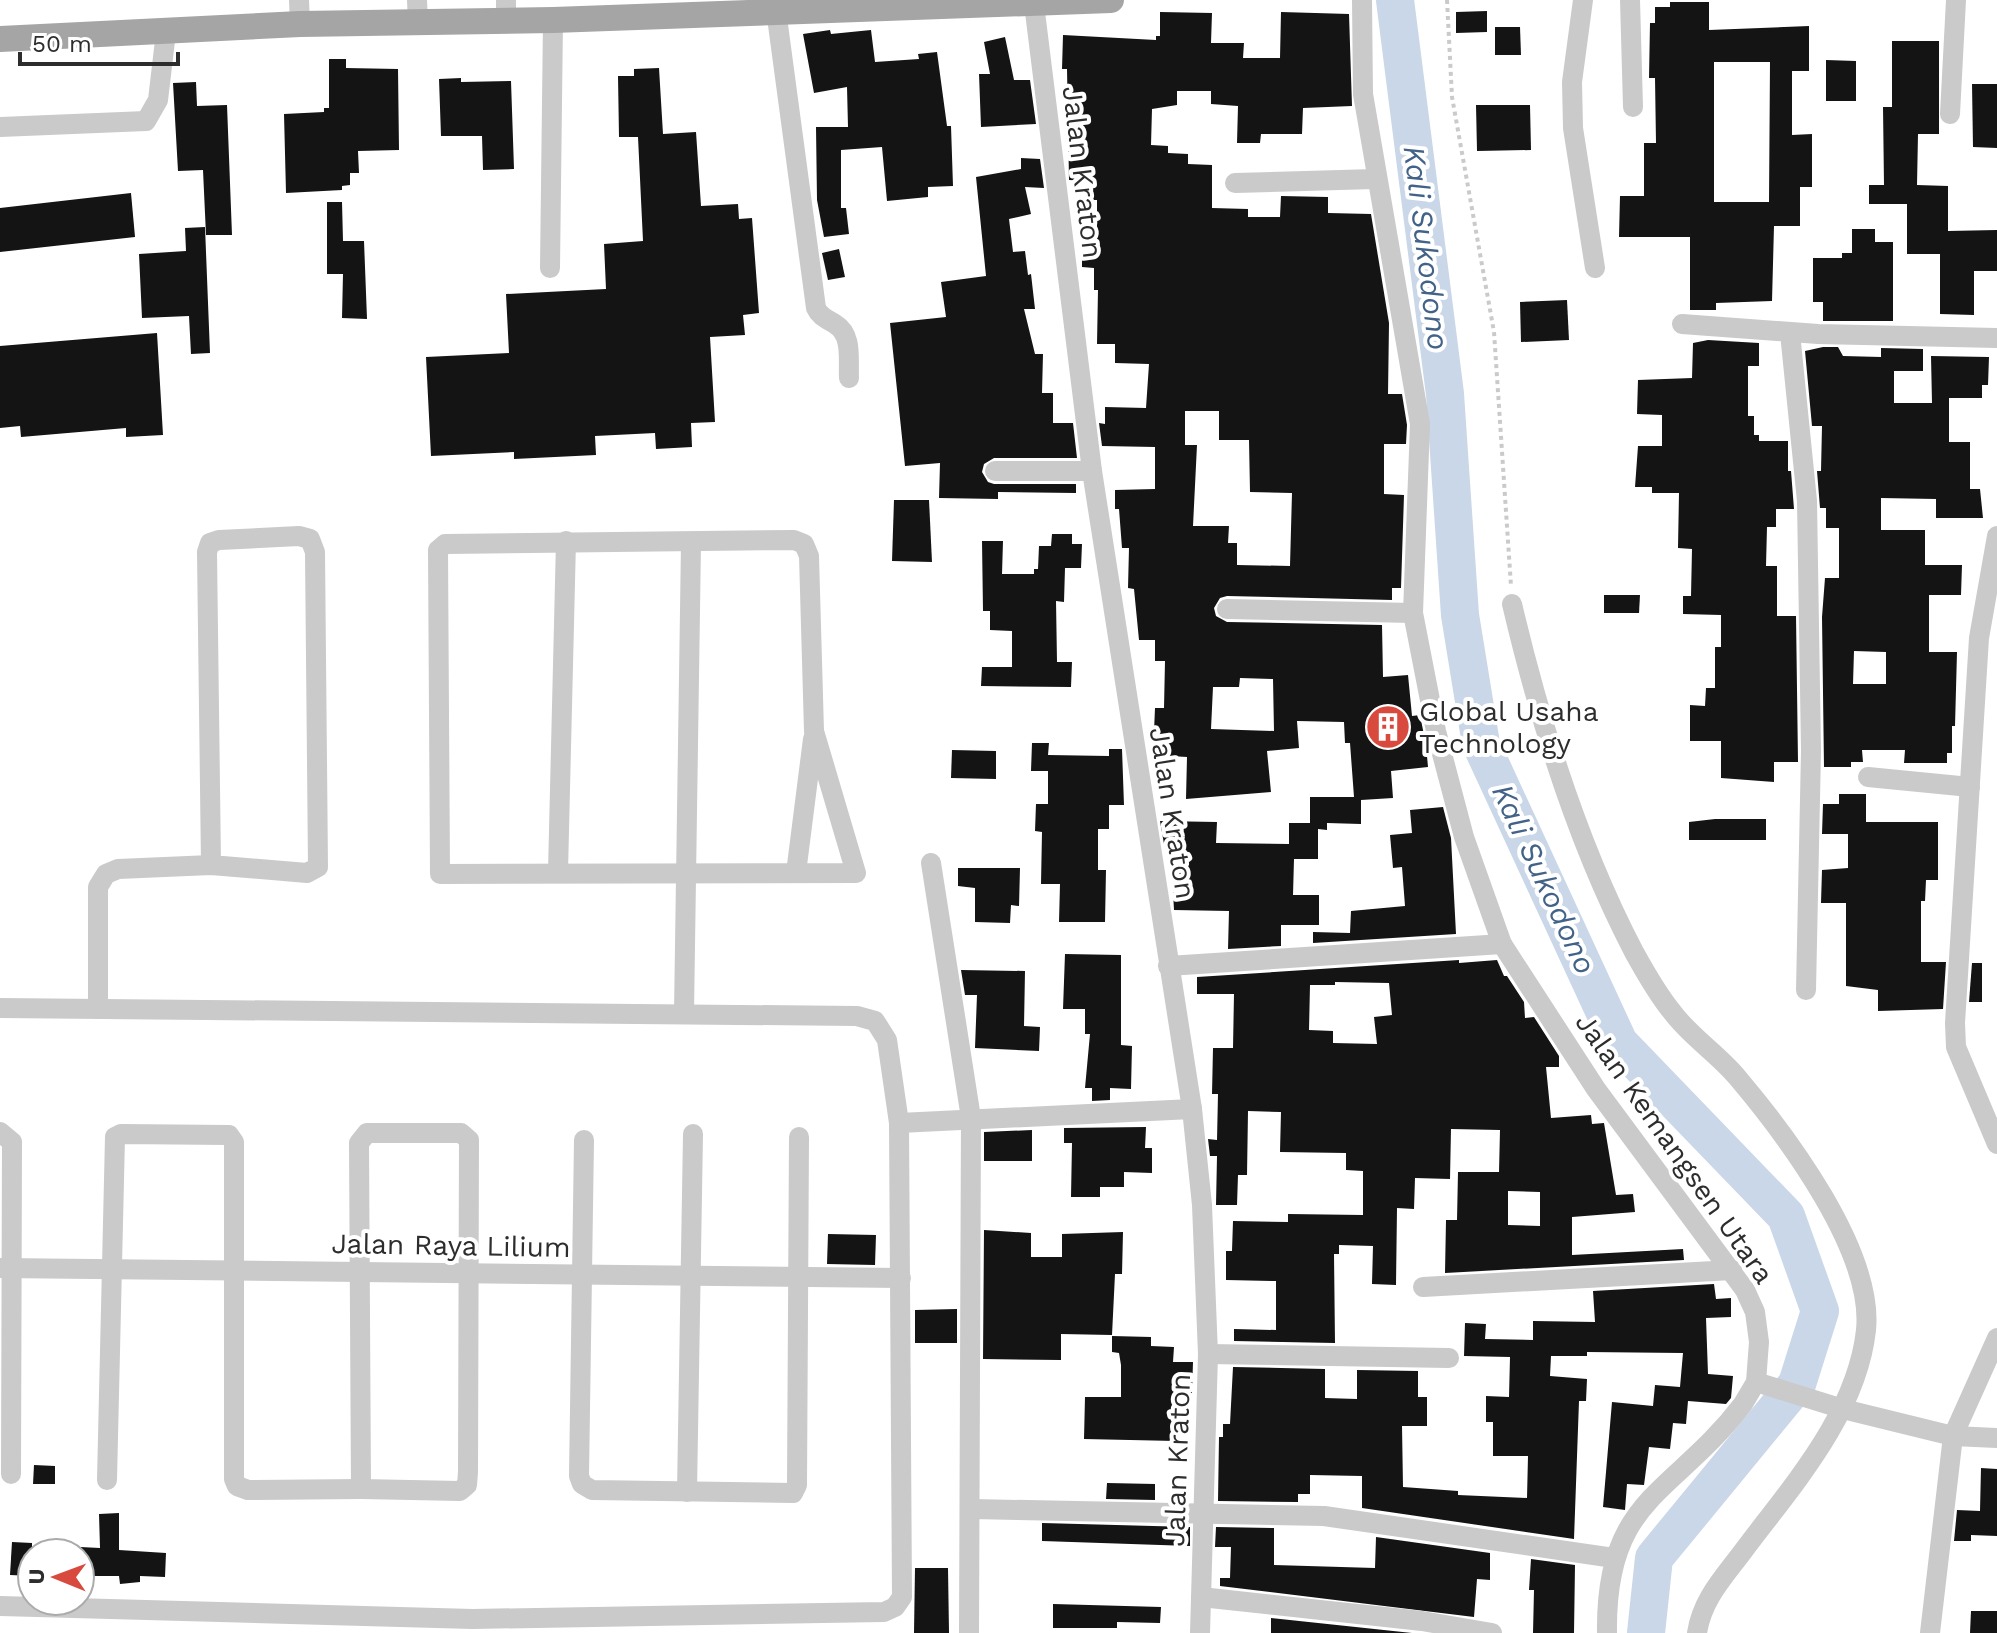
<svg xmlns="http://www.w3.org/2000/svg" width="1997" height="1633" viewBox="0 0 1997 1633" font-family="'Work Sans',sans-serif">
	<rect width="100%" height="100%" fill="#fff"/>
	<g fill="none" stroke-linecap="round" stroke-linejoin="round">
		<path stroke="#c9d7e8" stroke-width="38" d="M1395,0L1445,394L1460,615L1481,744L1619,1043L1786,1216L1820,1311L1797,1384L1654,1558L1646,1633"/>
	</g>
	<g fill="#141414" fill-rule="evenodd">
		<path d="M1670,2H1709V30L1809,26V71H1792V135L1812,134V187H1800V226H1774L1772,301L1716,303V310H1690V237H1619L1620,196H1644V143H1656L1655,78H1649L1650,23H1655V7H1670ZM1714,62H1770L1769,202H1714Z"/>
		<path d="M1487,11V32L1456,33V12Z"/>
		<path d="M1160,12L1212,13L1211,43H1244L1243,58H1280L1281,12L1349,14L1352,106L1303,108L1302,134H1261L1260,143H1237L1238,106L1211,104V91H1177V105L1152,109L1151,145L1168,146V153L1188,154V164L1212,165V208L1248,209V217H1280L1281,196L1328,197V213L1371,214L1389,323L1388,394H1402L1407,425L1406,444H1384V494L1404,495L1401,588H1392V600L1227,596L1220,598L1214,608L1216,616L1227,622L1382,625L1383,677L1408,675L1412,716L1420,715L1426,745L1428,767L1391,771L1393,798L1361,800V824L1327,823V830L1318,829V859H1294L1293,895H1319V925H1281V946L1228,949L1229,911L1174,910L1173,892H1179L1180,854H1172V844H1164L1160,821L1217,822L1216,843L1289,844V823H1310V797H1354L1350,743H1345L1344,722L1297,721L1299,748L1267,751L1271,792L1186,799L1187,757L1153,755L1155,708H1164L1165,661H1155V640H1139L1134,589L1128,588L1129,548H1122L1119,509H1115V490L1155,489V447L1102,446L1099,423L1105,424V407L1146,408L1149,364L1115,363V344H1097L1098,290H1094V268L1082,267V250H1097V200H1087V181L1069,180L1067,69H1062L1063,35L1156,40V36H1160ZM1185,411H1219V440H1249L1250,492L1292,493L1290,566L1237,565V543H1228L1229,526H1193L1197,445H1185ZM1240,678L1273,679L1274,731L1211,729L1213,687H1239Z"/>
		<path d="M1495,27H1520L1521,55H1495Z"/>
		<path d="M830,30L831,34L871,30L875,62L919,59L918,54L937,52L947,126H951L953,186L928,187V197L887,201L882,147L841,150V208H846L849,234L824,237L817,200L816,127H848L847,87L814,93L803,34Z"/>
		<path d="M1005,37L1014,80H1030L1036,124L981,127L979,74H990L984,42Z"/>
		<path d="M1892,41H1939V134H1918L1917,185L1948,186V231L1997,230V271H1974V315L1940,314V254H1907V204H1869V185H1884L1883,107H1892Z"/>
		<path d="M329,59H346V68L398,69L399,150L358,151L359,173H350V185L342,186V190L286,193L284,114L324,112V108H329Z"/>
		<path d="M1826,60L1856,61V101H1826Z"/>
		<path d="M659,68L663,134L696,132L701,206L738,204L739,219L752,218L759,313L743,315L745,335L710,337L715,422L691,423L692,447L656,449L655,433L595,436L596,455L514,459V452L431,456L426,357L509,353L506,294L606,289L604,244L643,241L638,137H619L618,76H634V69Z"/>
		<path d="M461,78V82L511,81L514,169L483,170L482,136H441L439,79Z"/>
		<path d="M196,82L197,106L227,105L232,235H206L203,170L178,171L173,83Z"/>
		<path d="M1972,84H1997V148L1973,147Z"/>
		<path d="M1476,105H1530L1531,150L1477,151Z"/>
		<path d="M1021,158L1040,159L1044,188L1025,187L1031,214L1009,219L1013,252L1025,251L1028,275L1031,274L1035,309H1024L1035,354H1043L1042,393H1053V423H1073L1077,458H994L984,464L982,472L988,482L994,484H1076V493L998,492V499L939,498L940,463L905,466L890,323L946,317L941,282L986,276L976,177L1021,169Z"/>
		<path d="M131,193L135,237L0,252V208Z"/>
		<path d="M327,202H342L343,241H364L367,319L342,318L343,274H327Z"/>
		<path d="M205,227L210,353L191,354L189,316L142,318L139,254L186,251L185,228Z"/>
		<path d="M1852,229H1875V242H1893V321H1823V302H1813V258H1842V253H1852Z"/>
		<path d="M839,249L845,277L828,280L822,253Z"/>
		<path d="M1567,300L1569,340L1521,342L1520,302Z"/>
		<path d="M157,333L163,435L126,437V428L21,437L20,426L0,428V346Z"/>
		<path d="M1708,340L1759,343V366H1748V416H1754V435H1759V441H1788V471H1791L1794,509H1776V527H1767L1766,566H1777V616H1796L1798,762H1774V782L1721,778V741H1690V705L1705,706L1706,688H1715V647H1721V615L1683,614V596H1691L1692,549L1678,548L1679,493H1652V487H1635L1638,446H1662V415L1637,414L1638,380L1692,378L1693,343Z"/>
		<path d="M1823,347H1838L1843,356L1881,357V348L1923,349V371H1894V403H1932L1931,356L1989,357L1988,385H1982V398H1949V442H1970V489H1980L1983,518H1936V499L1881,498V530H1925V565H1962L1961,595H1929V652H1957L1955,726H1952V753H1947V763H1904L1905,750H1862L1863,762H1851V767H1824L1822,617L1825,578H1839V528H1826V508H1820L1817,471H1821L1822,426H1812L1805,351ZM1854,651L1886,652V684H1853Z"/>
		<path d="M894,500H929L932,562L892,561Z"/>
		<path d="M1052,534H1072V544H1082L1081,568H1065L1064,602L1056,601L1057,662H1072L1071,687L981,686L982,667H1012V631L990,630V611H983L982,541H1003L1002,574H1034V569H1038L1039,546H1051Z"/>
		<path d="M1604,595H1640L1639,613H1604Z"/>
		<path d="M1032,743H1049L1048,755L1109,756V749H1122L1124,805H1109V829H1098V870H1106L1105,922H1059L1060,884H1041L1042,832L1035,831L1036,804H1048V771H1031Z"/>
		<path d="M952,750L996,751V779L951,778Z"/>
		<path d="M1839,794H1866V822H1938V880H1926L1925,901H1921V962H1946L1943,1009L1878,1011V990L1846,986V903H1821L1822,870L1848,868V834H1822L1823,804H1839Z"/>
		<path d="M1443,807L1451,838L1456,934L1313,943V932L1350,933L1351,911L1405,906L1402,867L1393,868L1390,835L1412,833L1410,810Z"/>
		<path d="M1715,819H1766V840H1689V822Z"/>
		<path d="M958,868H1020L1019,906L1011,905L1010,923L975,922V888L958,886Z"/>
		<path d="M1065,954L1121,955V1045L1132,1046L1131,1089L1110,1088V1100L1092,1101V1088H1085L1090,1034H1085V1009H1063Z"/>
		<path d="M1459,960V963L1497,960L1504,976H1507L1524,1002L1525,1018L1534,1017L1559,1056V1067H1546L1551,1118L1591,1115L1592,1124L1604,1123L1616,1195L1633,1194L1635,1212L1572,1217V1255L1683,1249L1684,1260L1445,1273L1446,1220H1457L1458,1172H1499L1500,1130L1451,1129L1450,1179L1415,1178L1414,1209L1397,1208L1396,1285L1372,1284L1373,1246L1339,1245V1254H1334L1335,1343L1234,1341V1329L1276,1330V1281L1226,1280V1251H1232L1233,1221L1288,1222V1214L1363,1215V1171L1346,1170V1153L1280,1152L1281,1112L1248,1111L1247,1175H1238L1237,1205H1216L1217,1156H1210L1208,1139L1217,1140L1218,1094H1212L1213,1048H1233L1234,994H1197V977ZM1335,982L1389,983L1392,1015L1374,1017L1377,1044L1333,1043V1031L1309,1030L1310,985H1335ZM1508,1191L1540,1192V1226L1508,1225Z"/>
		<path d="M1972,963H1982V1002H1969Z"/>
		<path d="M961,970L1025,971L1024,1026L1040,1027L1039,1051L975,1048L977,995H965Z"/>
		<path d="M1146,1127L1145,1148H1152V1173L1124,1172V1187H1100V1197H1071L1072,1143H1064V1128Z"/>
		<path d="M1032,1130V1161H984V1132Z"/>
		<path d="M984,1230L1031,1233V1257H1062V1234L1123,1232L1122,1274H1115L1112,1335L1061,1334V1360L983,1359Z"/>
		<path d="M828,1234L876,1235L875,1265L827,1264Z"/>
		<path d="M1714,1284L1716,1299L1731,1298V1317L1706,1318L1708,1374L1733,1376L1731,1398L1726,1404L1688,1401L1686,1424L1673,1423L1670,1449L1649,1447L1644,1485L1627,1484L1625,1510L1603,1507L1612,1402L1653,1406L1655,1385L1680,1387L1683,1353L1587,1352V1356H1551L1550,1376L1587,1379L1586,1401H1579L1574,1539L1362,1508V1476L1310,1475V1494H1298V1502L1218,1501L1219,1437H1223V1424H1230L1233,1367L1325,1369V1398L1357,1399V1370L1418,1371V1397H1427V1426H1402L1403,1487L1458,1491V1495L1527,1498L1528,1456H1493V1422H1486V1396L1509,1397L1510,1357L1464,1356L1465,1323L1486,1324L1485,1339L1533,1340V1321L1595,1322L1593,1291Z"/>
		<path d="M957,1309V1343H915V1310Z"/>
		<path d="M1112,1336L1151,1337V1346L1174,1347L1173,1362H1193L1192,1393L1177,1395L1176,1441L1084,1439L1085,1397H1121V1365L1119,1353L1112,1352Z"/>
		<path d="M34,1465L55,1466V1484H33Z"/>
		<path d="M1981,1468L1997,1469V1536L1971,1535V1541H1954L1957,1510L1980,1511Z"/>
		<path d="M1107,1483L1155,1484V1500L1106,1499Z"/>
		<path d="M119,1513V1550L166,1553L165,1577L140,1576V1582L120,1584L119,1576H80V1547L100,1548L99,1514Z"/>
		<path d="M1042,1523L1190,1527V1546L1042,1541Z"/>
		<path d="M1216,1527L1274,1528V1565L1375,1568L1376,1537L1490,1553V1580L1477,1579L1474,1617L1220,1586V1578H1230L1231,1547H1215Z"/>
		<path d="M12,1542L32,1543V1576L10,1575Z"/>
		<path d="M1531,1559L1575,1565L1574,1633H1533L1534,1590H1529Z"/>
		<path d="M915,1568H948L949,1633H914Z"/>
		<path d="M1053,1604L1161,1607L1160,1623L1117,1622V1628H1053Z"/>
		<path d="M1971,1611H1997V1633H1970Z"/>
		<path d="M1271,1618L1412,1633H1271Z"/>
	</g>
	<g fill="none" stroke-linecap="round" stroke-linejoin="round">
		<path stroke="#cacaca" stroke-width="4" stroke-dasharray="4 4" stroke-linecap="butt" d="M1447,0L1452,97L1494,332L1511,586"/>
		<g stroke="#cacaca" stroke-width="20">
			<path d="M299,0L300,24"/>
			<path d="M417,0L418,23"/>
			<path d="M506,0V21"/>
			<path d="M1362,0L1363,94L1420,424L1413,613L1436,731L1464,837L1502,944L1596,1089L1745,1290L1755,1312L1759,1342L1756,1382L1743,1404C1674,1495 1605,1496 1607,1633"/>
			<path d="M1583,0L1572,82L1573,128L1595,268"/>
			<path d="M1630,0L1633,107"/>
			<path d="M1034,4L1092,471L1192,1109L1202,1205L1208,1354L1200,1633"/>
			<path d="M776,10L816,308C820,317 827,319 835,324C853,335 848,359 849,378"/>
			<path d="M1950,114L1956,0"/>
			<path d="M0,127L146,121L158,100L166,32"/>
			<path d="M1235,183L1375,179"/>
			<path d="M550,268L553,20"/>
			<path d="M1682,324L1818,334L1997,338"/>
			<path d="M1790,333L1807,501L1811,751L1806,990"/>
			<path d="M995,471H1092"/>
			<path d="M1997,536L1979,638L1955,1023L1956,1047L1997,1144"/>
			<path d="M794,540L804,544L809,556L814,731L856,873L440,874L438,550L445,544Z"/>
			<path d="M1512,604C1540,723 1577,843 1634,952C1645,972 1658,995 1673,1013C1691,1037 1718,1054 1737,1077C1787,1136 1874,1252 1866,1330C1857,1414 1792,1486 1744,1550C1724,1577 1702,1599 1697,1633"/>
			<path d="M1227,609L1413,613"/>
			<path d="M1868,777L1970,787"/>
			<path d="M931,863L971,1118L969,1633"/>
			<path d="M558,872L566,541"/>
			<path d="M796,873L813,739"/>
			<path d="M1168,966L1502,944"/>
			<path d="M0,1008L857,1016L875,1021L887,1040L899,1123L902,1597L895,1607L884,1612L473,1619L0,1606"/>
			<path d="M98,1008V887L106,874L118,869L211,865L307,873L318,867L315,552L310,539L299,536L219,540L210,543L207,552L211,865"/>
			<path d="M684,1013L691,543"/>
			<path d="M899,1123L1192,1109"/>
			<path d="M0,1132L12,1142L11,1474"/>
			<path d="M367,1133H461L469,1140L468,1472L467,1485L460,1491L361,1489L359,1143Z"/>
			<path d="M584,1140L579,1476L582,1484L592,1490L793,1493L797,1485L799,1137"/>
			<path d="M0,1268L901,1278"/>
			<path d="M1423,1287L1732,1270"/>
			<path d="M1208,1354L1449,1358"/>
			<path d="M1756,1382L1843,1409L1953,1436L1997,1438"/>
			<path d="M107,1480L115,1137L121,1134L229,1135L234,1142V1479L237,1486L248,1490L361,1489"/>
			<path d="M687,1492L693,1134"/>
			<path d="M972,1509L1324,1516L1614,1558"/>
			<path d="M1201,1597L1422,1621L1492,1633"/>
			<path d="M1930,1633L1953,1436L1997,1338"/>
		</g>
		<path stroke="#a5a5a5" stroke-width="26" d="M0,39L300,24L553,20L1111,0"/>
	</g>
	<defs>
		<g id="building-disc" transform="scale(2.3)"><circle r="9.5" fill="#d74a3d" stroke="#fff"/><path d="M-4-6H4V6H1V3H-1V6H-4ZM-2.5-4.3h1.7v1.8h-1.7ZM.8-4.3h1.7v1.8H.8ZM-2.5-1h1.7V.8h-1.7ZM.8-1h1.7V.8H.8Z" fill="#fff"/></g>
	</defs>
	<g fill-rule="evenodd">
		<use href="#building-disc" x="1388" y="727"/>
	</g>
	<g text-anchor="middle" stroke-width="8" stroke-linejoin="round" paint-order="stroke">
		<g font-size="28" fill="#2d2d2d" stroke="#fff">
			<text transform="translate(1083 172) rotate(83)" y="10">Jalan Kraton</text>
			<text transform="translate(1173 813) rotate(81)" y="10">Jalan Kraton</text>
			<text transform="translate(1675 1148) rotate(55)" y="10">Jalan Kemangsen Utara</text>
			<text transform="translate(451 1245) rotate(1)" y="10">Jalan Raya Lilium</text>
			<text transform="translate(1177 1460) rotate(-88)" y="10">Jalan Kraton</text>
		</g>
		<g font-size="28" fill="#2d2d2d" stroke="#fff" text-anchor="start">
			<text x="1419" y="721">Global Usaha<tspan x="1419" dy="32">Technology</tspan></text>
		</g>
		<g font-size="30" font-style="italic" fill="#426288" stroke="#fff">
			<text transform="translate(1426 248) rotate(83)" y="10">Kali Sukodono</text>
			<text transform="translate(1544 879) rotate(65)" y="10">Kali Sukodono</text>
		</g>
	</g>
	<g transform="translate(56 1577) rotate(271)"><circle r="38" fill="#ffffff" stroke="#ababab" stroke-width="2"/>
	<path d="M0-6L14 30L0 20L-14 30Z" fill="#d74a3d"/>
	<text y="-12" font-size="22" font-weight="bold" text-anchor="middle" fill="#2d2d2d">U</text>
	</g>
	<path d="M20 52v12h158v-12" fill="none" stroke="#2d2d2d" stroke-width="4"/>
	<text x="32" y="52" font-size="24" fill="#2d2d2d" stroke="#ffffff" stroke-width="6" paint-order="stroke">50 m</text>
</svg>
